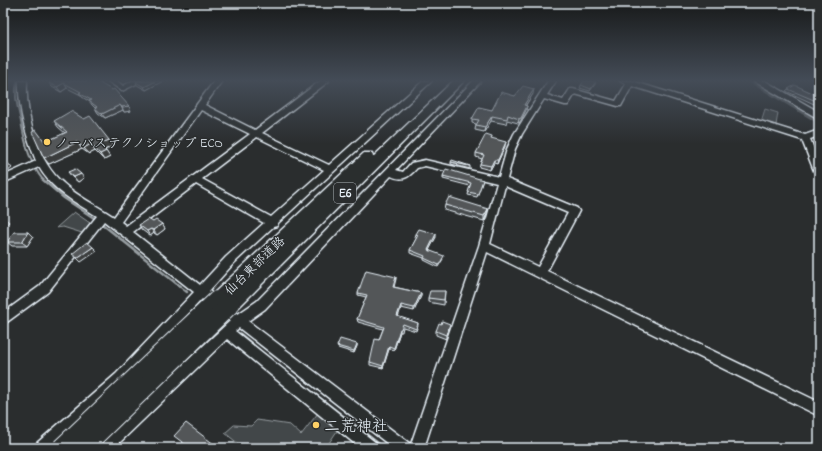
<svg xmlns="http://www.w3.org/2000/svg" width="822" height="451" viewBox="0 0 822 451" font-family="'Indie Flower','Klee One',sans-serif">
	<rect width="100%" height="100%" fill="#2a2d2e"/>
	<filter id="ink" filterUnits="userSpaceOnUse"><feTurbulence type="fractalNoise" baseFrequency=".025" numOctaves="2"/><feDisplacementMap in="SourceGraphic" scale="8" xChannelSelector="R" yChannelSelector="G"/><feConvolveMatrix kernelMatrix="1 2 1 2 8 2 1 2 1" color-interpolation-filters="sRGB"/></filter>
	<g filter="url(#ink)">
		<g fill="#424648" stroke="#959ca0">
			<path d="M765,109L778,113L776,125L761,122Z"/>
			<path d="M74,212L90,223L82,233L63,227L56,228Z"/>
			<path d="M318,413L339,428L329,443L334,448H241L240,445L225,433L234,425L251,426L257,420L290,425L301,435Z"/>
		</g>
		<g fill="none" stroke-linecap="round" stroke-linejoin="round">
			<path stroke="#989fa3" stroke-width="2" d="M17,81C14,95 17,104 20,117C25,141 28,161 43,180"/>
			<g stroke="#989fa3" stroke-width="2.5">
				<path d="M42,179L64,198L94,218"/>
				<path d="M102,224L187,292"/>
			</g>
			<g stroke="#989fa3" stroke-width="3">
				<path d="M240,334L270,359"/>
				<path d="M290,375L384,448"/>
			</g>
			<path fill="#63686b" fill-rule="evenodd" d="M747,81H760L819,115V124Z"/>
			<g stroke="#e8f1f8" stroke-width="3">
				<g id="minor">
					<path d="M19,81H27C25,113 37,162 63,183C78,197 98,206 114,217L214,81H222L205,105L255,130L320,81H329L262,133L329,165L423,81H432L278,223L277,226L273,227L234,263L209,291L238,314L257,301L473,81H481L396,170L403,172L411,163L425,160L499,177L507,149L514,134L548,81H556L547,95L563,100L570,89H573L616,101L626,84L620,81H632L805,135L819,130V136L810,139L819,161V174L814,171L802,140L632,86L621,106H618L575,94L568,105H565L544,99L522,134L515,149L507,179L577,208L579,211L547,271L819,402V416L487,252L424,448H393L239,328L235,331L376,443L378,448H360L227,339L114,448H97L99,443L230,321L202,299L124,382L52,448H35L37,443L116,374L194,292L104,221L48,292L3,325V313L40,286L97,216C75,202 52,190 39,167L3,183V176L36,161C26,135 18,109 19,81ZM201,110L250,134L126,226L121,222ZM257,137L324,170L271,217L202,179ZM425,166L497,183L479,246L410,447L409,443L248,321L265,309L391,176C403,182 409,177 417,168ZM196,184L264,223L226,257L200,285L133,232ZM505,186L568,213L538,267L490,244Z"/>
					<path d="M108,81H117L123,86L132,81H142L122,91Z"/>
				</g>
			</g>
			<g stroke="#e8f1f8" stroke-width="3">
				<path id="major" d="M754,81H765L819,112V119Z"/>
			</g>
			<g stroke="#e8f1f8" stroke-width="3">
				<path id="highway" d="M453,81H464L237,309L231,311L225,309L223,303L215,302L213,297L215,292L364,153H372L373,157Z"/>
			</g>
			<use href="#minor" fill="#2a2d2e" fill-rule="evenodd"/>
			<use href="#major" fill="#2a2d2e" fill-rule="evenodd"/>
			<use href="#highway" fill="#2a2d2e" fill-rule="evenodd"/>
			<g stroke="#e8f1f8" stroke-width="18" stroke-linecap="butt">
				<path id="highway-bridge-far1" d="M216,301L221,297"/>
			</g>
			<g stroke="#e8f1f8" stroke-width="20" stroke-linecap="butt">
				<g id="highway-bridge">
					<path d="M61,448L217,300"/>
					<path d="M83,448L231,304"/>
				</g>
			</g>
			<use href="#highway-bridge-far1" stroke="#2a2d2e" stroke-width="14"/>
			<use href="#highway-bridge" stroke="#2a2d2e" stroke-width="18"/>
		</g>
		<g fill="#474b4d" stroke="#e8f1f8">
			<path d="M163,81L146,90L137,85L136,82Z"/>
			<path d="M103,82L101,84L131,111L124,112L123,110L105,118L98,113L95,108L92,105L90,102L82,97L81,95L67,88L61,92L52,87L49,83Z"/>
			<path d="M596,83L590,91L580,88L581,85Z"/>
			<path d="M788,89L819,96V100L814,104L786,91Z"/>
			<path d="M533,94L526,105L527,106L526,110L520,122L518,123L507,120L506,124L491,121L484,132L475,130L476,124L472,123V119L492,110L515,96Z"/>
			<path d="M54,121L109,140L113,146L105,150L110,157L104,160L95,151L89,154L82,149L49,164L45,142L65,133L58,127Z"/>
			<path d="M492,136L491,139L505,146L497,164L494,163L490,170L479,167L480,164L482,159L476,157V153Z"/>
			<path d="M451,162L470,166V169L451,164Z"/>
			<path d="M68,172L84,178L78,182L72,177Z"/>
			<path d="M443,176L483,180L477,197L468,195L470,186L443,179Z"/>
			<path d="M445,205L487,213L484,221L444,210Z"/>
			<path d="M153,222L162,224L165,229L157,235L154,233L150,236L142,230L139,225Z"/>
			<path d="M28,232L33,237L27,246H12L7,242Z"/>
			<path d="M416,234L436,237L429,250L443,259L438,267L424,260V258L410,253V250L417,237H415Z"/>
			<path d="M396,277V279L394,287L421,293V296L414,311L401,308L398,317L418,323V325L416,331L403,327L402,332H400L394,350L389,349L383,368L370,365V362L383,329L358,322L357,319L366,297L358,295V293Z"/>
			<path d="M445,291L444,305L428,302V298Z"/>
			<path d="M441,324L449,328L446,339L436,335V331Z"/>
			<path d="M357,344V346L354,353L338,348L337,346Z"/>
		</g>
		<g fill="#3a3d3e" stroke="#e8f1f8">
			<path d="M95,81H103V82L97,85Z"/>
			<path d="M156,81H163L146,90L144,87Z"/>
			<path d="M64,83L67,88L61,92L57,87Z"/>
			<path d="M534,89L533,94L523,109L524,105Z"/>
			<path d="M120,105L123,110L105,118L102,114Z"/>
			<path d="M129,106L131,111L124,112L122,107Z"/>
			<path d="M527,106L526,110L520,122L518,123L519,119Z"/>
			<path d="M492,116L491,121L484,132L485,127Z"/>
			<path d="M109,140L113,146L104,150L100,144Z"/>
			<path d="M77,142L82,149L49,164L44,158Z"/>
			<path d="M506,142L505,146L497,164L498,160Z"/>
			<path d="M91,144L95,151L89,154L84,148Z"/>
			<path d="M106,151L110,157L104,160L100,154Z"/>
			<path d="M494,160V163L490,170L491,166Z"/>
			<path d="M6,161L12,168L3,175V163Z"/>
			<path d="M81,174L84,178L78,182L74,177Z"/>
			<path d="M488,209L487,213L484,221V216Z"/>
			<path d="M4,218L9,222L3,227V219Z"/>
			<path d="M162,224L165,229L157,235L153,230Z"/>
			<path d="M151,229L154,233L150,236L147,231Z"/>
			<path d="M28,232L33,237L27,246L22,242Z"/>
			<path d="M436,234V237L428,252V250Z"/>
			<path d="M93,247L97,251L81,262L77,258Z"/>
			<path d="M421,293V296L414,311V308Z"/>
			<path d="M401,305V308L397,319V316Z"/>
			<path d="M450,324L449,328L446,339V335Z"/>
			<path d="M400,329V332L394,350V348Z"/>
			<path d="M357,344V346L354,353V351Z"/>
			<path d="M389,346V349L383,368V366Z"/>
		</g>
		<g fill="#535759" stroke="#e8f1f8">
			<path d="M51,81H96L112,90L114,89L129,106L122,107L120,105L102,114L95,108L97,107L89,101L91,100L79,93L81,92L64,83L57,87L49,83Z"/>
			<path d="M137,81H156L144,87L136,82Z"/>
			<path d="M584,81H596L591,89L581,85Z"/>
			<path d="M795,85L819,96V99L816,101L788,89Z"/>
			<path d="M523,86L534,89L524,105L527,106L521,118L519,119L508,115L507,119L492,116L485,127L476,125L479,120L472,119L479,107L492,110L501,92L515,96Z"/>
			<path d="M71,111L84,119L90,116L109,140L100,144L106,151L100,154L91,144L84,148L77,142L44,158L32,132L36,130L45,142L67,132L54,121Z"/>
			<path d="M486,134L492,136L491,138L506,142L498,160H494L491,166L480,164L484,155L476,153Z"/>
			<path d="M452,160L470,166L451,162Z"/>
			<path d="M75,169L81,174L74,177L68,172Z"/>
			<path d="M446,169L483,180L478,194L468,192L471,183L443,176Z"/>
			<path d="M449,197L488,209L484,216L445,205Z"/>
			<path d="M148,219L153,222L156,220L162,224L153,230L151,229L147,231L139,225Z"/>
			<path d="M419,229L436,234L428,250L444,256L439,265L424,258L425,256L410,250L418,235L416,234Z"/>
			<path d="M14,232H28L22,242H7Z"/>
			<path d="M87,242L93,247L77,258L72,254Z"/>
			<path d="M366,270L396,277L393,287L421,293L414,308L401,305L397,316L418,323L416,329L403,324L401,329H400L394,348L389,346L383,366L370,362L375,339L379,340L384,327L357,319L367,295L358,293Z"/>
			<path d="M430,291H445L444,300L428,298Z"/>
			<path d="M442,321L450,324L446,335L436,331L439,323L441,324Z"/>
			<path d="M340,339L357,344L354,351L337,346Z"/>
			<path d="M186,423L219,448H209L206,446L205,448H186L184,447L186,445L174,436Z"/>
		</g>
	</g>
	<linearGradient id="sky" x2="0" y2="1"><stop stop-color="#171919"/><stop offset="0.56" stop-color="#444c57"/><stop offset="1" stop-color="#444c57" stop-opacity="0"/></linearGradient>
	<rect width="822" height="144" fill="url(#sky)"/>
	<g fill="#ffd166" stroke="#2a2d2e" stroke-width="1.5">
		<circle cx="47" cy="142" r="4"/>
		<circle cx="316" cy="425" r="4"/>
	</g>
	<g text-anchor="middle" stroke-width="3" stroke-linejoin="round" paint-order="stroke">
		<rect fill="#2a2d2e" stroke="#afb6bb" stroke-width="1" x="334" y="183" width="22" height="20" rx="3"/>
		<g font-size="12" font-weight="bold" fill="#e8f1f8">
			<text x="345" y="197">E6</text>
		</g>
		<g font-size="13" fill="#e8f1f8" stroke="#2a2d2e" text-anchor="start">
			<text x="55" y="147">ノーバステクノショップ ECO</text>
		</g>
		<g font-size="13" fill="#e8f1f8" stroke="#2a2d2e">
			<text transform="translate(254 265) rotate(-44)" y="5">仙台東部道路</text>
		</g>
		<g font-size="16" fill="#e8f1f8" stroke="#2a2d2e" text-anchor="start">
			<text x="324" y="431">二荒神社</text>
		</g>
	</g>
	<rect width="822" height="451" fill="none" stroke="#2a2d2e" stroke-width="16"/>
	<rect x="8" y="8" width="806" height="435" fill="none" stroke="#e8f1f8" stroke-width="1.5" filter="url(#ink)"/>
</svg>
